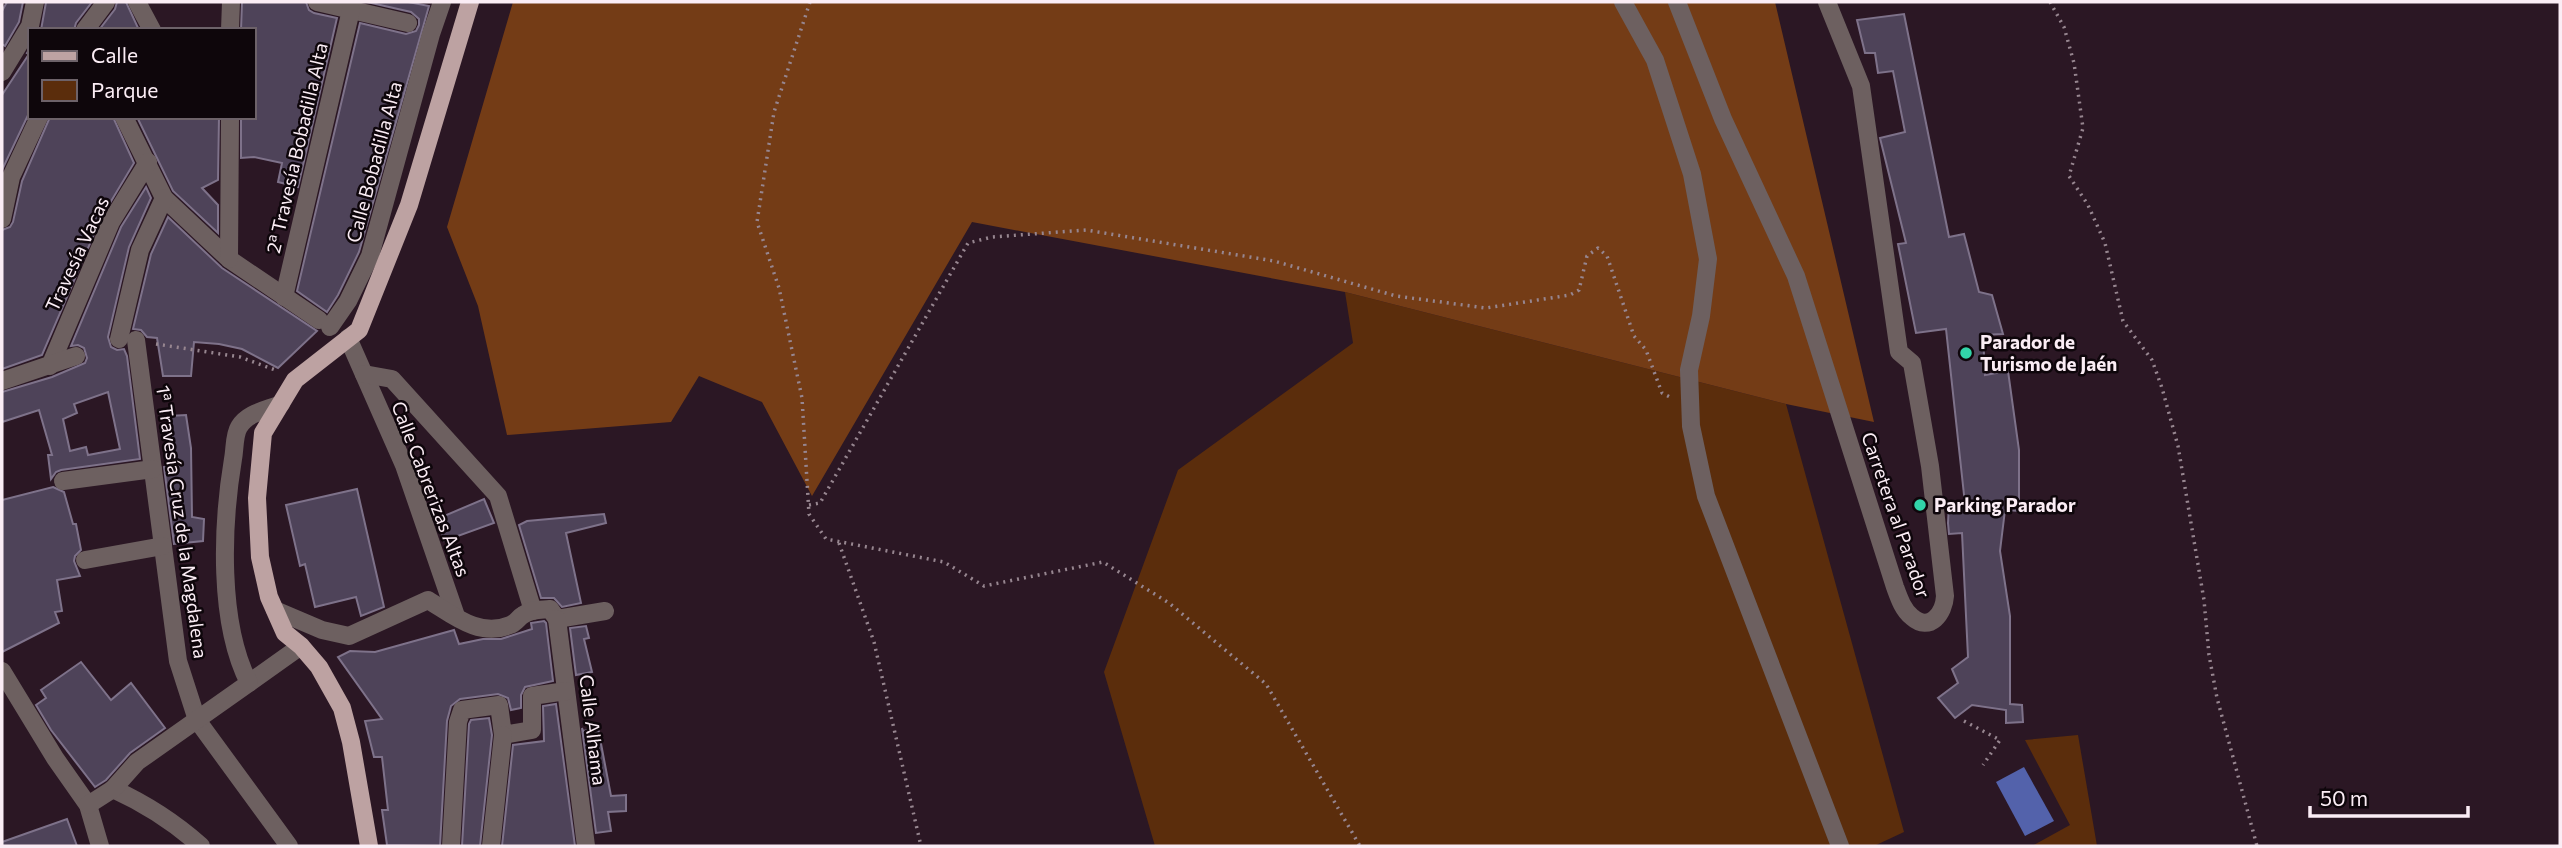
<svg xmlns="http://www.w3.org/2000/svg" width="2562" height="848" viewBox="0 0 2562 848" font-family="Commissioner,sans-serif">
	<rect width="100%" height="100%" fill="#2b1724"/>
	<g fill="#5b2d0c">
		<path d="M1345,292L1786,404L1904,832L1874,846H1155L1104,672L1178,470L1353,343Z"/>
		<path d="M2078,735L2097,846H2032L2070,825L2025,740Z"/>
	</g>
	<path fill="#743c16" d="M513,2H1775L1874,422L1786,404L1345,292L972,222L812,496L762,402L699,376L671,422L507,435L478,306L447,227Z"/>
	<path fill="#5362ab" d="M2024,767L2054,821L2025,836L1996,782Z"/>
	<g fill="#4e4359" stroke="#7e728a" stroke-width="2" fill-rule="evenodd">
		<path d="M7,2H23L19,22L5,46L2,44V11Z"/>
		<path d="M46,2H92L76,23L74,30H41Z"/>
		<path d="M117,2H126L139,30H99L115,9Z"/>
		<path d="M242,2H306L309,10L314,13L337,18L298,187L278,182L282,163L254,157L241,158V117H254V30H241Z"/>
		<path d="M367,2H408L429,6L359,252L338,295L327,312L297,291L360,23L406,34L416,31L419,25V19L411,12Z"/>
		<path d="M1904,14L1949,237L1964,234L1979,292L1992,295L2003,334L1983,335L1985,375L2008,371L2019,450V511L2005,510L2000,551L2010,616V704L2022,705L2023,722L2006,723V710L1972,705L1955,718L1938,698L1958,683L1952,669L1968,657L1962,533L1949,534L1948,523L1949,504H1965L1946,329L1916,333L1898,244L1906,243L1880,138L1905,132L1893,71L1878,73L1875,53H1865L1857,20Z"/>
		<path d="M30,48V111L2,170V95L29,54L27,53Z"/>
		<path d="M50,117H113L134,163L101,218L42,355L2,369V230L10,227L13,222L22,181Z"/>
		<path d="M137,117H219L218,180L202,188L218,205V233L173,191Z"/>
		<path d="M146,187L151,198L129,247L108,337L111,347L117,350L124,349L127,356L140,459L61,470L56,472L51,479L48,455H52L39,410L2,422V392L52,377L85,363L87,358L84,348L78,345L71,346L121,227ZM108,392L120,449L88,455L86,447L70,451L63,419L77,413L74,404Z"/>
		<path d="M168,217L222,268L317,331L278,368L242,349L219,344L194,342L191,376H163L157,338L147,337L141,330L133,329L151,254Z"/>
		<path d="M186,415L191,448L192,517L204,519L203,541L174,544L164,467L176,464L169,416Z"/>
		<path d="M53,487L64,492L73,524H76L81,550L75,556L74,561L80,576L57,580L62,611L55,612L59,623L2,652V500Z"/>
		<path d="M357,489L384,607L361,616L356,597L315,607L305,564L300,566L286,505Z"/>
		<path d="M484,499L494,523L444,541L437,519Z"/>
		<path d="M604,514L606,523L566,533L581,603L562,607L554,598H541L519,525L527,521Z"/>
		<path d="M544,621L546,623L553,681L525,687L521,695V708L511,710L508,698L498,694L460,699L451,706L447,721L440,846L387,845L382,810H388L382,757H374L365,721L382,719L338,657L350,651L375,652L454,630L459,644L483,639H501L532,629L531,623Z"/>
		<path d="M586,626L589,638L584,639L592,672L576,675L570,628Z"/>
		<path d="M81,662L111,700L131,683L165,728L130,753L106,780L95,787L51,730L36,705L46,698L41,690Z"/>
		<path d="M556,704L575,846H502L513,745L544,741L543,706Z"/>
		<path d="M489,718L492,735L480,846H462L469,724L471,720Z"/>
		<path d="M582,728L583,731L598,728L611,796L626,795V811L608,812L611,831L596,833Z"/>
		<path d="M67,819L77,846H2V842Z"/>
	</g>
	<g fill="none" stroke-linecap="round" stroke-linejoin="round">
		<g stroke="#978690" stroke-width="3.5" stroke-dasharray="2 5" stroke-linecap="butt">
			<path d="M810,2L774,112L757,222L779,288L802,398L809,514L826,539L944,562L984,586L1103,562L1169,603L1266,684L1360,846"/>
			<path d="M2050,2L2064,27L2074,63L2083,128L2069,176L2088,205L2105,243L2123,321L2152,360L2162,388L2178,446L2204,600L2209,655L2217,698L2257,846"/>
			<path d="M156,344L240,357L278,371"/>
			<path d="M809,505L820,503L968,243L992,237L1086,230L1274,261L1396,296L1486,308L1570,295L1579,290L1587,256L1598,248L1607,256L1634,336L1646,350L1662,393L1672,398"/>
			<path d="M839,543L874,642L921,846"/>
			<path d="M1964,721L2000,740L1983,765"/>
		</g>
		<g stroke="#6d6060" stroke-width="18">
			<path d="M137,2L152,30"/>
			<path d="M317,2L408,23"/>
			<path d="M1623,2L1655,60L1692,174L1708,259L1701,316L1689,370L1691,426L1706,496L1840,846"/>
			<path d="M1677,2L1723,119L1796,276L1895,587C1899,598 1903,610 1912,617C1930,633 1944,613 1945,596L1930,466L1912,363L1899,352L1861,86L1827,2"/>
			<path d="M85,30L106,2"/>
			<path d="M230,30L231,2"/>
			<path d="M2,72L30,26L35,2"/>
			<path d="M124,117L164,198L229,259L319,320"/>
			<path d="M2,219L11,177L39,117"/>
			<path d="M229,259L230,117"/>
			<path d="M284,297L351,10"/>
			<path d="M330,327L348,301L370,256L431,34L442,2"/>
			<path d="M348,338L404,465L456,616"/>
			<path d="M119,339L140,250L164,198"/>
			<path d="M136,340L178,661L197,720L289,846"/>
			<path d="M50,366L111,222L148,162"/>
			<path d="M364,374L392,379L498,496L533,611"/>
			<path d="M2,381L76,356"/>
			<path d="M63,481L153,469"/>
			<path d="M85,560L163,546"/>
			<path d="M275,610L322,630L349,636L428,600C453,615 479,638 510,625C516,623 518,618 523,615C531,609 541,610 550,609L557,619L605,611"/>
			<path d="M557,619L586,846"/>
			<path d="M2,671L55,758L88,805L100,846"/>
			<path d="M249,683L301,646"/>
			<path d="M113,789C146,804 174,822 201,846"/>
			<path d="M88,805L113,789L137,762L249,683C218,623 222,525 233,459C235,449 234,435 239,427C247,413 266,410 281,404"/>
			<path d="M451,846L458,722L462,710L499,705L503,735L532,730V696L566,691"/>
			<path d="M491,846L503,735"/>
		</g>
		<path stroke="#bda2a2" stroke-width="18" d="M369,846L351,742L342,708L319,667L301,646L285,633L269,597L260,557L257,498L263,433L295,380L359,330L409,205L470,2"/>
	</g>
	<g fill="#32d4a9" stroke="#0e060b" stroke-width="2.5">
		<circle cx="1966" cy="353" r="7"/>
		<circle cx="1920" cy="505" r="7"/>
	</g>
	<g text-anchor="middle" stroke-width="5" stroke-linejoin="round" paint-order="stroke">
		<g font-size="19" fill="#fbedf5" stroke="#0e060b">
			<text transform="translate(297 148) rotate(-77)" y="7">2ª Travesía Bobadilla Alta</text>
			<text transform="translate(374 162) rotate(-75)" y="7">Calle Bobadilla Alta</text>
			<text transform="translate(77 254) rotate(-65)" y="7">Travesía Vacas</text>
			<text transform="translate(431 489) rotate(69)" y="7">Calle Cabrerizas Altas</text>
			<text transform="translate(1896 515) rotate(71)" y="7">Carretera al Parador</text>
			<text transform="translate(182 522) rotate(82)" y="7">1ª Travesía Cruz de la Magdalena</text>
			<text transform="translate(593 730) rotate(83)" y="7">Calle Alhama</text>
		</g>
		<g font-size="19" font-weight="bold" fill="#fbedf5" stroke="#0e060b" text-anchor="start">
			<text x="1980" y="349">Parador de<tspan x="1980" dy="22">Turismo de Jaén</tspan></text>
			<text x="1934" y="512">Parking Parador</text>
		</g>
	</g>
	<rect width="2562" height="848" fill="none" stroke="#fbedf5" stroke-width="7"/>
	<rect x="28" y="28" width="228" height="91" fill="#0e060b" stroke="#6d6269" stroke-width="2"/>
	<rect x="42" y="51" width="35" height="10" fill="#bda2a2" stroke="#6d6269" stroke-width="2"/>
	<text x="91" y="63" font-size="21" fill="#fbedf5">Calle</text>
	<rect x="42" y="80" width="35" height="21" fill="#5b2d0c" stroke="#6d6269" stroke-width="2"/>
	<text x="91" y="98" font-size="21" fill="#fbedf5">Parque</text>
	<path d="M2310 806v10h158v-10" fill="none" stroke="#fbedf5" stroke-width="3.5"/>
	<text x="2320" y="806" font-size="21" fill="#fbedf5" stroke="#0e060b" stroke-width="5" paint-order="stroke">50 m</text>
</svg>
